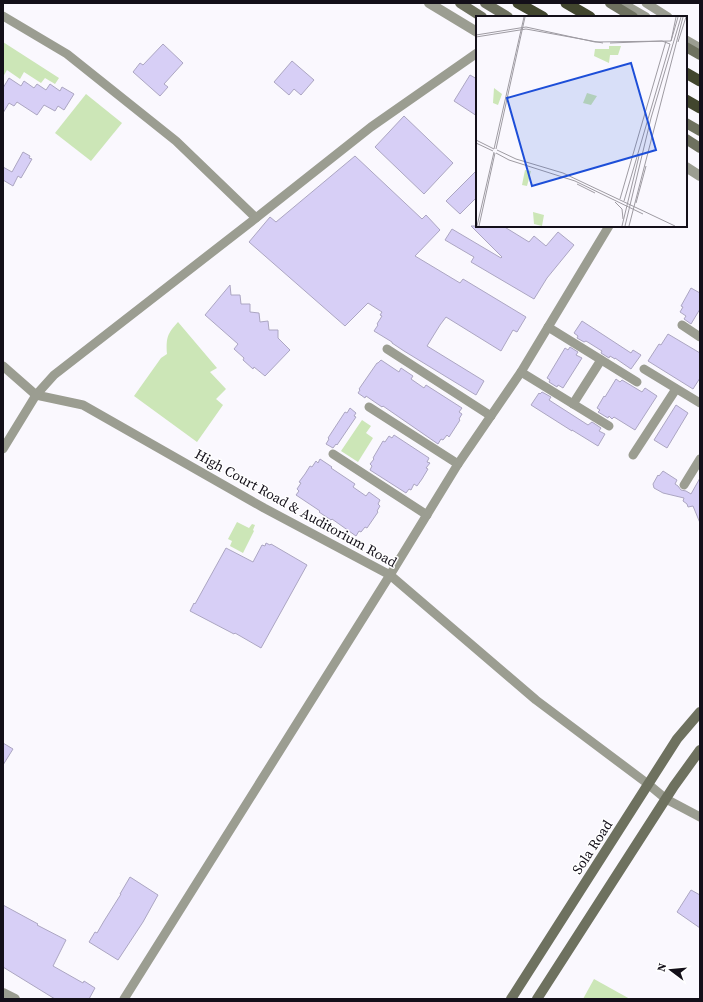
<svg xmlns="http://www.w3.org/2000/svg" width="703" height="1002" viewBox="0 0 703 1002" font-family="'Source Serif 4',serif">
	<rect width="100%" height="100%" fill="#faf8fe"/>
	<g fill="#cce6b7">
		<path d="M3,42L59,78L55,84L45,78L41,83L24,72L20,79L7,70L3,77Z"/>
		<path d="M86,94L122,123L91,161L55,133Z"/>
		<path d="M178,322L217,368L210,372L226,389L216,399L223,405L197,442L134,396L161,358L167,354C166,338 167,334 178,322Z"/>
		<path d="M362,420L371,426L366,433L373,438L358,462L341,451Z"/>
		<path d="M237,522L249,528L252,524L255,525L253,530L254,531L243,553L230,546L232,541L228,539Z"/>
		<path d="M594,979L630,999H583Z"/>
	</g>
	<g fill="#d7cff6" stroke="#aca6c2">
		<path d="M163,44L183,63L164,84L168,87L160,96L133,72L140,63L143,65Z"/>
		<path d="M292,61L314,80L301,95L294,89L289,95L274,82Z"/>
		<path d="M470,75L477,79V116L454,101Z"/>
		<path d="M9,78L21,86L24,81L34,88L37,84L46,90L50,84L60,91L62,87L74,94L64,110L58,106L55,111L44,105L37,115L17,102L14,106L9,103L3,113V88Z"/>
		<path d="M404,116L453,163L424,194L375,147Z"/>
		<path d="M23,152L30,156L29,158L32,159L21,178L18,176L13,186L3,180V167L12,172Z"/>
		<path d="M355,156L422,219L426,215L440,230L415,256L460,283L463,279L526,317L517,332L513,330L501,351L446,317L440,325L427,346L484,381L476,395L404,351L392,343V342L374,331L378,325L377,324L382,316L380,315L382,312L368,303L345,326L249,242L270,217L276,222Z"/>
		<path d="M477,170V197L460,214L446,201Z"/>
		<path d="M471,226H503L529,242L534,236L546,246L558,232L574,245L547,278L534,299L471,262L474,257L445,240L452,229L501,258L502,257Z"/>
		<path d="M230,285L231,295H240L241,304H250V312L259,313L260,322L268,321L269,330H278V338L290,350L265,376L254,367L253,369L243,360L244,358L234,349L238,344L205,315Z"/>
		<path d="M691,288L700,293V309L691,324L684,319L686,316L680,312L683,307L681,306Z"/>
		<path d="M582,321L631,353L633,350L641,355L631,369L615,358V359L610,356L609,358L601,353L602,351L586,341L584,342L577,338L578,336L574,333Z"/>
		<path d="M668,334L700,353V378L693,389L648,361L659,344L661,345Z"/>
		<path d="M570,347L578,352L576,355L582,358L563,388L558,385L557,387L549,382L550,380L547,378L565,348L568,350Z"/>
		<path d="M381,360L399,372L401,368L413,376L411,379L424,388L426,385L462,408L459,412L462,414L459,419L460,420L449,437L447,435L443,440L441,439L438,444L383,406L382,407L366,396L365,398L358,393L360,390L359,389L377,363H378Z"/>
		<path d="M616,379L620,382L622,380L642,392L645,388L657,396L635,430L614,417L612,419L609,416L608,418L598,412L600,410L597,408L604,396L605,397Z"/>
		<path d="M542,392L551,397L549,400L588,425L592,422L601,428L599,431L605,434L598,446L572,430V431L531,405L539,393L540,394Z"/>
		<path d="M676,405L688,413L667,448L654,440Z"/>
		<path d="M350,408L356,413L354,416L356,417L337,445L336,444L333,448L326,444L329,439L328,438L345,412L347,413Z"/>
		<path d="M394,435L429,458L427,462L430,463L426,468L428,469L422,479L417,486L414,484L411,490L409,489L406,493L370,470L372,466L370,464L374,459L373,458L383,441L385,442L389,436L392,438Z"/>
		<path d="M320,459L332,467L331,468L355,484L353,487L366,496L369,492L380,500L378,504L380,506L377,511L378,512L367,528L365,527L361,532L359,531L356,536L332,519L331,520L319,512L320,511L296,495L299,491L297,489L301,483L299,482L305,474L310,466L312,467L316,461L318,463Z"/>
		<path d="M663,471L677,480L675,484L678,486L681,490L686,491L691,494L700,478V523L693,506L688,507L687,504L683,501L684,498L663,493L654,488L653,484L658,475L659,476Z"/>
		<path d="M266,543L270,545L271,544L307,565L261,648L235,633L234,634L190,611L194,603L195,604L200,595L226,548L253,562L262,545L265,546Z"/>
		<path d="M3,743L13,749L3,765Z"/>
		<path d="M130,877L158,895L143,922L118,960L89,942L95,932L97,933L104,921L121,894H120Z"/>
		<path d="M691,890L700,895V928L677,912Z"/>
		<path d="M3,905L38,924L37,925L66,940L53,966L83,983L84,981L95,988L89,999H55L3,967Z"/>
	</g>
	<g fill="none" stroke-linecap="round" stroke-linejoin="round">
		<g stroke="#9b9d91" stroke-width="9">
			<path d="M622,3L646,17"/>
			<path d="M646,3L668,17"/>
			<path d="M3,16L67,54L176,141L256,218"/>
			<path d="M686,40L700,48"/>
			<path d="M682,325L700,337"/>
			<path d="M548,327L637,382"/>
			<path d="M387,349L491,416"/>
			<path d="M3,366L36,395L83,405L264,508L390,575L536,700L648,784L666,799L700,817"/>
			<path d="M644,369L700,403"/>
			<path d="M521,372L609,426"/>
			<path d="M573,404L601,360"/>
			<path d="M369,407L458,464"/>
			<path d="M3,449L36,395L54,375L256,218L371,127L477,53"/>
			<path d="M333,454L427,515"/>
			<path d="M633,455L676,389"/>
			<path d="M684,485L700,459"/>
			<path d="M124,999L390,575L458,464L521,372L609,226"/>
		</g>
		<g stroke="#9b9d91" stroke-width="10">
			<path d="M429,3L477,32"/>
			<path d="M686,167L700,176"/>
			<path d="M3,993L15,999"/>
		</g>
		<g stroke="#6e715f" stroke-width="10">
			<path d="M460,3L482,17"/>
			<path d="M485,3L508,17"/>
			<path d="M610,3L633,17"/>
			<path d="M686,47L700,55"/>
			<path d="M686,123L700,131"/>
			<path d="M686,139L700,148"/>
			<path d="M511,999L677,739L700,712"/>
			<path d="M537,999L674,786L700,750"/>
		</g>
		<g stroke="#42462e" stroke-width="11">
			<path d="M518,3L543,17"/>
			<path d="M566,3L590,17"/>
			<path d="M686,73L700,81"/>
			<path d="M686,100L700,108"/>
		</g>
	</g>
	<g text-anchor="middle" stroke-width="3" stroke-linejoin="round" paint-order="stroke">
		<g font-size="14" fill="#130f19" stroke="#fff">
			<text transform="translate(296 508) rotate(29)" y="5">High Court Road &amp; Auditorium Road</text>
			<text transform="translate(592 847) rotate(-57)" y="5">Sola Road</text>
		</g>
	</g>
	<g transform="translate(476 16)">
		<rect width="211" height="211" fill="#faf8fe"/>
		<path d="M133,30H145L142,39H134L133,47L118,40L119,33H133ZM18,72L26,78L22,89L17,87ZM111,77L121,80L115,89L107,87ZM49,154L55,155L51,170L46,169ZM57,196L68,199L66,210L58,208Z" fill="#cce6b7"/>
		<path fill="none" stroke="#9e9ba2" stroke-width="1" d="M0,19L50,11L119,26L195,25L200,1M0,21L50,13L127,27M195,25L202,1M202,26L210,1M134,27L186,25L194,28M0,124L18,133M0,127L17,135M18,133L48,1M20,133L49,1M21,134L40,143L87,157L199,210M20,137L33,144L99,165L167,198M101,168L119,177M144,183L190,25M148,185L194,28M139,186L146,193L147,203M160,187L170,150M1,210L18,136M3,210L19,137M146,210L163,140M149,210L175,102L205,1M153,210L207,1"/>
		<path fill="#1d4ed8" fill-opacity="0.15" stroke="#1d4ed8" stroke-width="2" d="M155,47L180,134L56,170L31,82Z"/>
		<rect width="211" height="211" fill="none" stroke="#130f19" stroke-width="2"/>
	</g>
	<rect width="703" height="1002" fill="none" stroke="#130f19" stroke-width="8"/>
	<g transform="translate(671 970) rotate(286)" stroke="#ffffff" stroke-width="3" paint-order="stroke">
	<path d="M0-3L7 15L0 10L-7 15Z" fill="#130f19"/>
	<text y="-6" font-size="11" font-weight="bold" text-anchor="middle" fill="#130f19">N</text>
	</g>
</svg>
